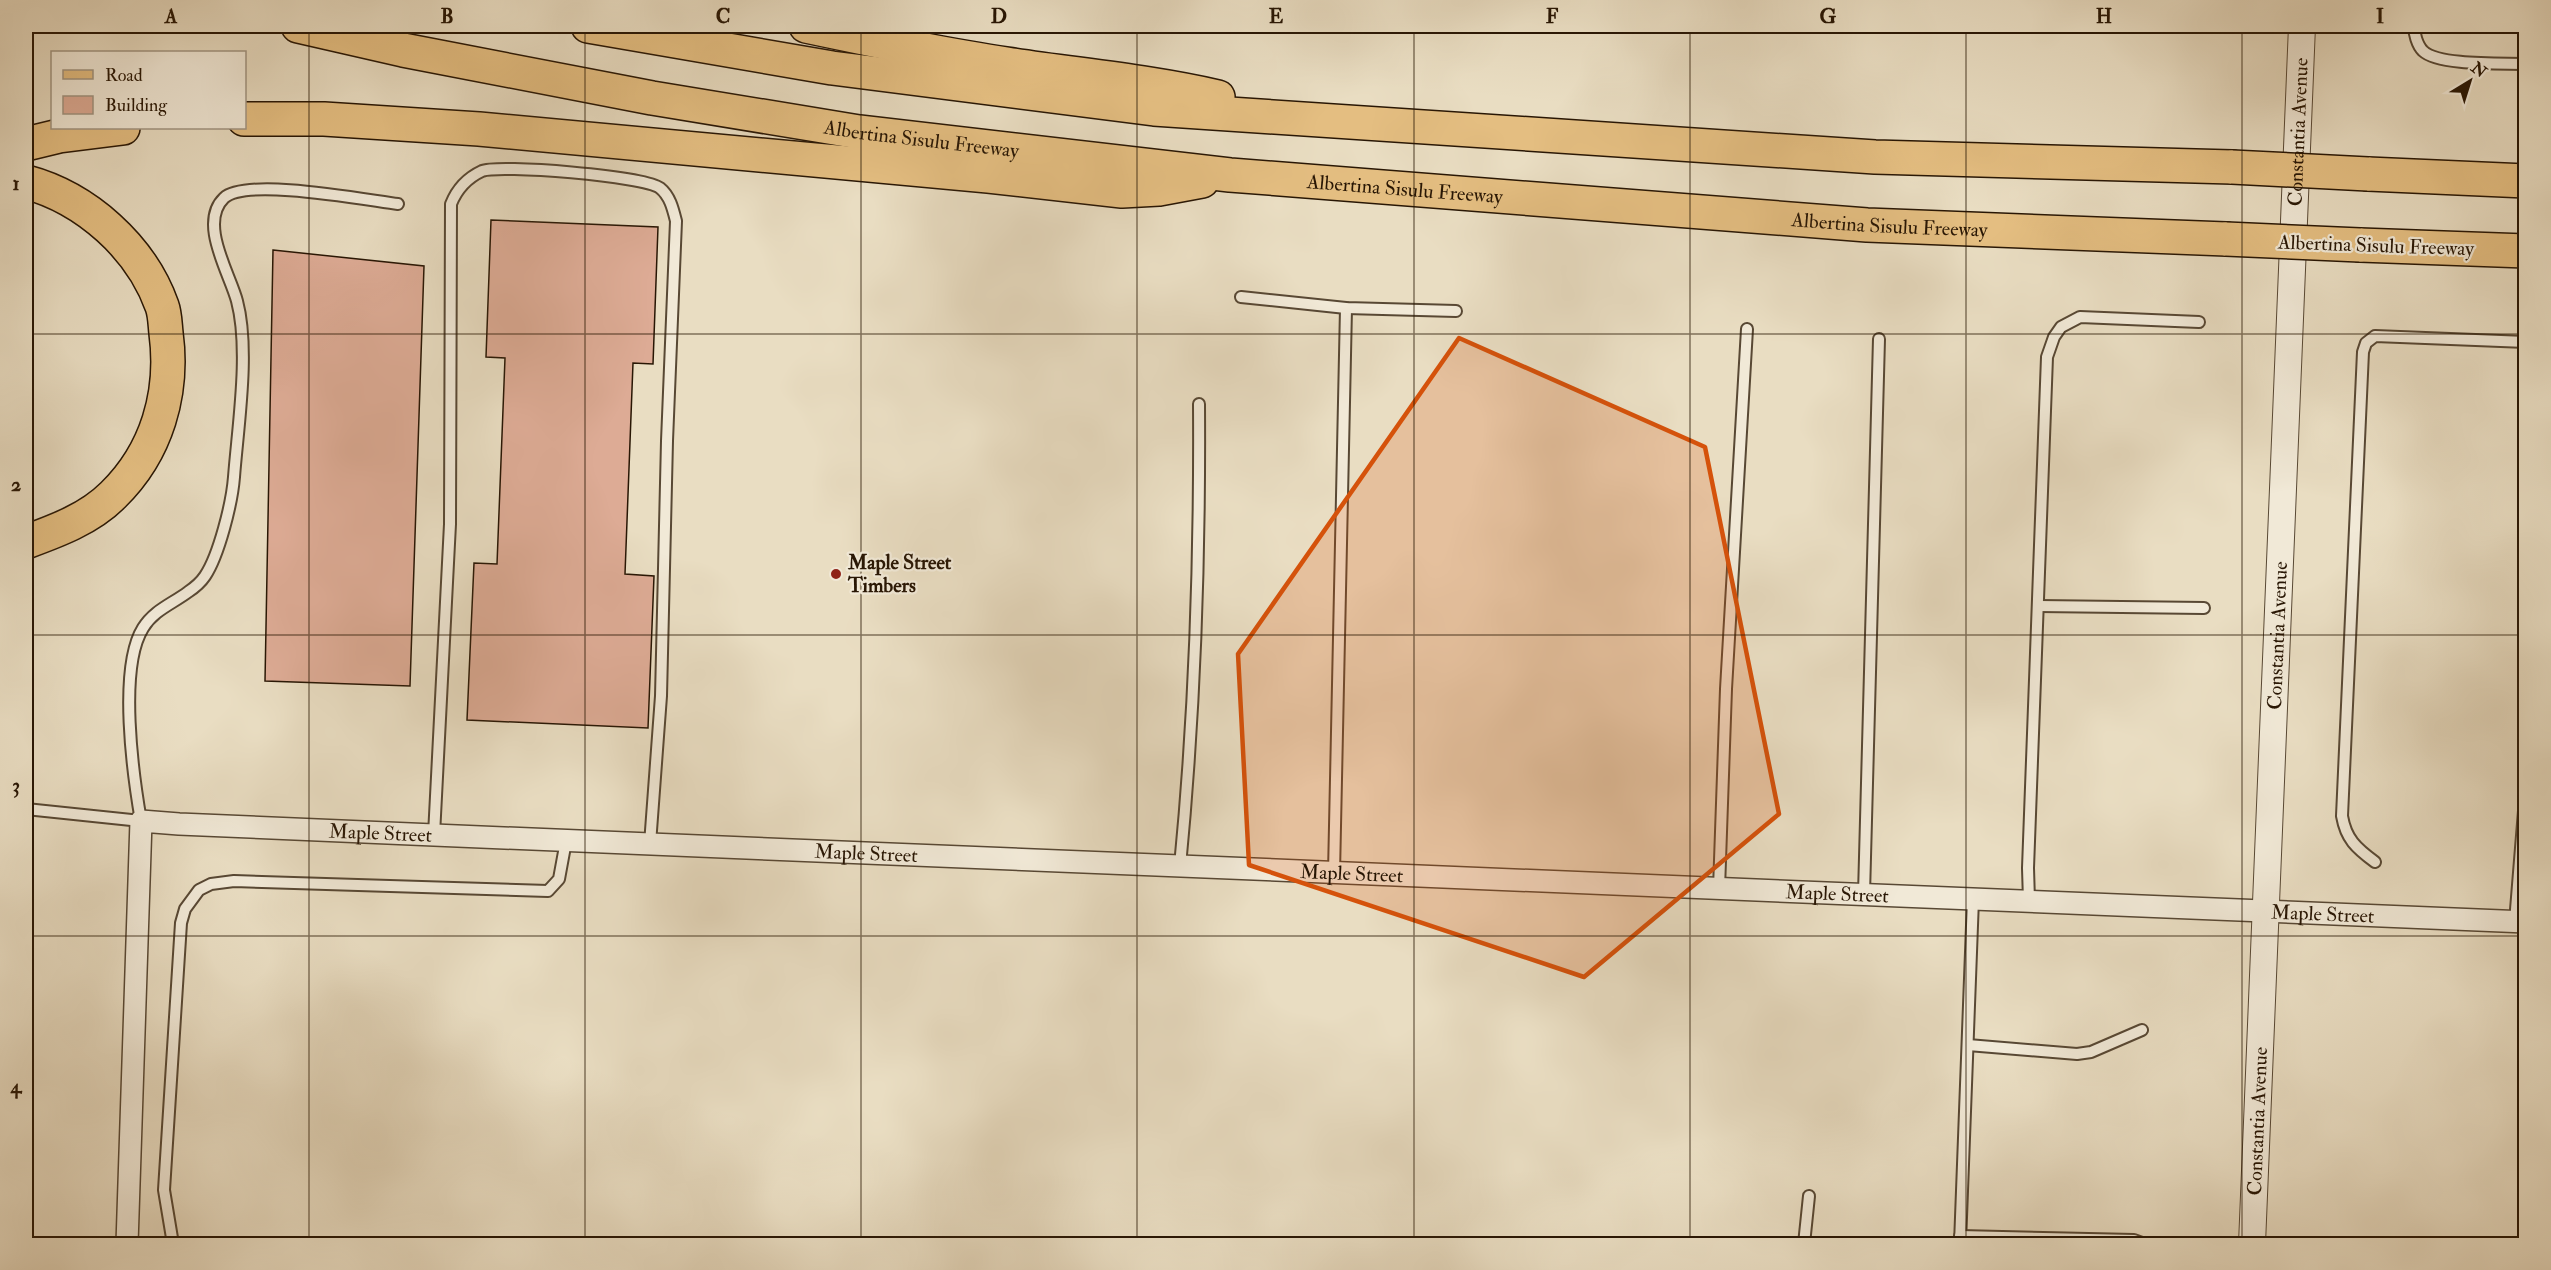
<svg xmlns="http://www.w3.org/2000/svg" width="2551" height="1270" viewBox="0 0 2551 1270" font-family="'IM FELL Double Pica',serif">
	<rect width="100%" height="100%" fill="#e9ddc2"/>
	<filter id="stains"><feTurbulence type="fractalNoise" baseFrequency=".00333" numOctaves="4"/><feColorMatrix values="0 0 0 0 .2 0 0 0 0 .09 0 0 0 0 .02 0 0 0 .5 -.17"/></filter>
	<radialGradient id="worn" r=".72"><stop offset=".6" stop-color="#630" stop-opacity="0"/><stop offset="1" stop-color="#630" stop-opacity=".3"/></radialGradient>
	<g fill="#ddab95" stroke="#281604" stroke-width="1.5">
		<path d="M491,220L658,227L653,364L633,363L625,574L654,576L648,728L467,720L474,563L497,564L505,358L486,357Z"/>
		<path d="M273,250L424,266L410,686L265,681Z"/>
	</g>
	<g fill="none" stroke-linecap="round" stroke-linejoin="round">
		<g stroke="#584834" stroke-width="14">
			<g id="service">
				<path d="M2414,26C2414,33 2417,45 2423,51C2439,66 2503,63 2526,64"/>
				<path d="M1241,297L1346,308L1456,311"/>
				<path d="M2039,606L2204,608"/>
				<path d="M26,809L141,821C133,775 118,668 143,628C154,610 172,604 188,592C194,588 201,582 205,576C219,555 232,503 234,477C238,425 250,350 237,301C230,274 198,223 224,198C246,177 366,200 398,204"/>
				<path d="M434,835L450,524L451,204C457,189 467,178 482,171C498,164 645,176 660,188C670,196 673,209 676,221L667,441L661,696L650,844"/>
				<path d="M2375,862C2356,848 2346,839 2342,816L2363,352L2366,343L2375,336L2526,342"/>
				<path d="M1180,866C1195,712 1200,558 1199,404"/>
				<path d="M1334,873L1346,308"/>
				<path d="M1719,889L1726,689L1747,329"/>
				<path d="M1864,894L1879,339"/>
				<path d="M2029,901L2028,868L2047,357L2054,337L2061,327L2080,317L2199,322"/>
				<path d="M2515,922L2526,786"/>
				<path d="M1968,1045L2077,1054L2091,1052L2142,1030"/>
				<path d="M1960,1236L2134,1240L2145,1244"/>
				<path d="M173,1244L164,1190L181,923L185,909L199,890L211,884L234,881L548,891L559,879L566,841"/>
				<path d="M1804,1244L1809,1196"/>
				<path d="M1960,1244L1973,899"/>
			</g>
		</g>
		<g stroke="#584834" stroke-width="24">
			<g id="minor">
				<path id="s1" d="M127,1244L141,821L179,824L434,835L2526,922"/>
			</g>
		</g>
		<g stroke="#584834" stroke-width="28">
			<g id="tertiary">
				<path id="s2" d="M2252,1244L2302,26"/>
			</g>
		</g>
		<g stroke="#281604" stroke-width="36">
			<path id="primary" d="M26,182C86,198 141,247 162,306C165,314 165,324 166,333C174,393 157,452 113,495C89,519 56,531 26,542"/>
		</g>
		<g stroke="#281604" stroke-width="36">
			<g id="motorway">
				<path id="s3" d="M298,26L403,50L652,98L859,132L1230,175L1867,225L2226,239"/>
				<path d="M588,26L832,68L1154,109L1875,157L2232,167"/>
				<path d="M806,26C872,40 939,54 1007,64C1077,75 1149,81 1218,97"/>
				<path d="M244,119H324L479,129L988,176L1122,191L1159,189L1202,181"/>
				<path d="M26,144L59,136L123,128"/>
				<path d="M2368,174L2526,181"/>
				<path d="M2360,245L2526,251"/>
			</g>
		</g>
		<use href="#service" stroke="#f1e9d7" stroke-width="10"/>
		<use href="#minor" stroke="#f1e9d7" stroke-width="21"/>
		<use href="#tertiary" stroke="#f1e9d7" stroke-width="26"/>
		<use href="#primary" stroke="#e4be81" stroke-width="33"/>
		<use href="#motorway" stroke="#e4be81" stroke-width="33"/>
		<g stroke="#281604" stroke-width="36" stroke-linecap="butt">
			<g id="motorway-bridge">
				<path d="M2232,167L2368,174"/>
				<path d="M2226,239L2360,245"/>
			</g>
		</g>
		<use href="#motorway-bridge" stroke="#e4be81" stroke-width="33"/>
	</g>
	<path fill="#d5520b" fill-opacity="0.2" stroke="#d5520b" stroke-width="4.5" stroke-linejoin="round" d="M1459,338L1705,447L1779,814L1584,977L1249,865L1238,654Z"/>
	<path fill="none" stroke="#281604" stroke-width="1.5" stroke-opacity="0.55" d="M309,26V1244M585,26V1244M861,26V1244M1137,26V1244M1414,26V1244M1690,26V1244M1966,26V1244M2242,26V1244M26,334H2526M26,635H2526M26,936H2526"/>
	<circle fill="#8f2418" stroke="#f1e9d7" stroke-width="2" cx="836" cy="574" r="6"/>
	<g text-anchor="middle" stroke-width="4.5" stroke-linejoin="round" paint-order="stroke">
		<g font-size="20" fill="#281604" stroke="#f1e9d7">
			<text dy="7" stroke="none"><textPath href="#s2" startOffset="1113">Constantia Avenue</textPath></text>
			<text dy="7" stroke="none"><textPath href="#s3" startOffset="634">Albertina Sisulu Freeway</textPath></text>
			<text dy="7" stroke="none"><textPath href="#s3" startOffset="1120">Albertina Sisulu Freeway</textPath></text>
			<text dy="7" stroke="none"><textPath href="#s3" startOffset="1606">Albertina Sisulu Freeway</textPath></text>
			<text transform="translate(2376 245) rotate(2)" y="7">Albertina Sisulu Freeway</text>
			<text dy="7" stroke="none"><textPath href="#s2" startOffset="609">Constantia Avenue</textPath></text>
			<text dy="7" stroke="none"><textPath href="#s1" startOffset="663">Maple Street</textPath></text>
			<text dy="7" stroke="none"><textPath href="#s1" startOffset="1149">Maple Street</textPath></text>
			<text dy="7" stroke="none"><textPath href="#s1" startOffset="1635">Maple Street</textPath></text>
			<text dy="7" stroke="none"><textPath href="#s1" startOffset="2121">Maple Street</textPath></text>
			<text dy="7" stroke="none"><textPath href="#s1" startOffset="2607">Maple Street</textPath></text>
			<text dy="7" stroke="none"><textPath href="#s2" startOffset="123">Constantia Avenue</textPath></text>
		</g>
		<g font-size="20" font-weight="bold" fill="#281604" stroke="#f1e9d7" text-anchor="start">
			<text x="848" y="569">Maple Street<tspan x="848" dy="23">Timbers</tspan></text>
		</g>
	</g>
	<rect width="2551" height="1270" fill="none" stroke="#e9ddc2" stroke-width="66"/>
	<rect x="51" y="51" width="195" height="78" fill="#f1e9d7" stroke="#a19583" stroke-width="1.5"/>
	<rect x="63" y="70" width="30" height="9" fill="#e4be81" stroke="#a19583" stroke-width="1.5"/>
	<text x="105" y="81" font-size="18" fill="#281604">Road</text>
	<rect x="63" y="96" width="30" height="18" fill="#ddab95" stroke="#a19583" stroke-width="1.5"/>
	<text x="105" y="111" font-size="18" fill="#281604">Building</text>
	<g transform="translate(2470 81) rotate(38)" stroke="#f1e9d7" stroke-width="4.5" paint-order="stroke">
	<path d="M0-4.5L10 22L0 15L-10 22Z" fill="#281604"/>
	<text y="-9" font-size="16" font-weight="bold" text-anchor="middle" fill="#281604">N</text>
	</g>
	<rect x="33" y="33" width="2485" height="1204" fill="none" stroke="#281604" stroke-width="2"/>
	<g font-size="20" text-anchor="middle" font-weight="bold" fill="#281604">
		<text x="171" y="23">A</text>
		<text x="447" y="23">B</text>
		<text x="723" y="23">C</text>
		<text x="999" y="23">D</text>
		<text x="1276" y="23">E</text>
		<text x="1552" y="23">F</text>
		<text x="1828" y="23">G</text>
		<text x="2104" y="23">H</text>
		<text x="2380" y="23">I</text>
		<text x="16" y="190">1</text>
		<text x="16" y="491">2</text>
		<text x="16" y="792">3</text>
		<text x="16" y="1093">4</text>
	</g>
	<rect width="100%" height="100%" filter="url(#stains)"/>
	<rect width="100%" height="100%" fill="url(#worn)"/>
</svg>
